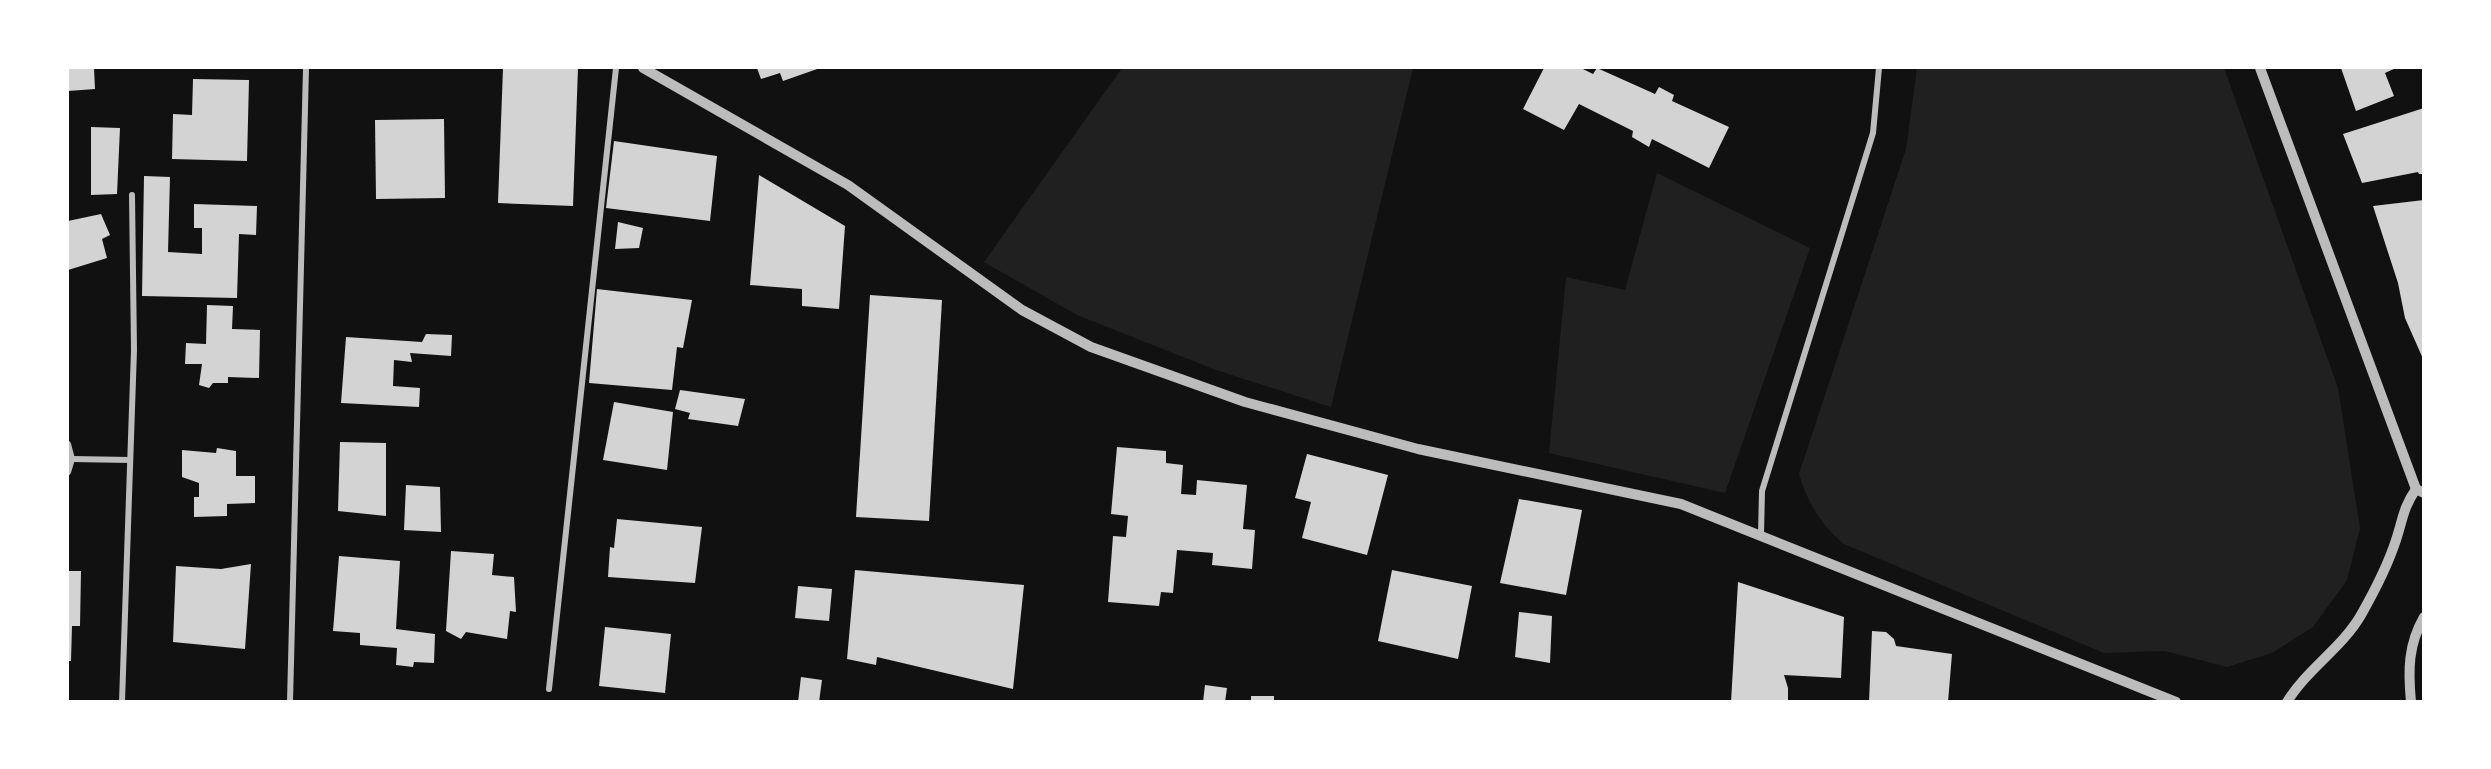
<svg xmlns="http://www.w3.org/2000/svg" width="2491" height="769" viewBox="0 0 2491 769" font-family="'DM Sans',sans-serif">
	<rect width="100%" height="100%" fill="#111"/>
	<g fill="#202020">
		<path d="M1122,68H1413L1331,407L1216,370L1077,315L984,262Z"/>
		<path d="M1917,68H2224L2338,388L2360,528L2347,580L2313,627L2272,653L2227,667L2165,651L2104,653L1844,544C1821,525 1807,502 1799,474L1906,149Z"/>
		<path d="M1657,173L1810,248L1725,493L1549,453L1566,277L1625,290Z"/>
	</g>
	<g fill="#d3d3d3">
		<path d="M68,68H94L95,89L68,91Z"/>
		<path d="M503,68H578L573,206L498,203Z"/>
		<path d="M757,68H820L783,81L780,73L761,79Z"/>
		<path d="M1544,68H1581L1593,74L1597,68L1655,94L1659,87L1674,95L1672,101L1729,127L1709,168L1652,139L1649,147L1632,137L1633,131L1579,104L1564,130L1523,109Z"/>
		<path d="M2341,68H2396L2385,73L2394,96L2356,111Z"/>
		<path d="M193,79L249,80L247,161L172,159L173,114L192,115Z"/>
		<path d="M2424,108V174H2419L2418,172L2362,183L2343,134Z"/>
		<path d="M444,119L445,198L376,199L375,120Z"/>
		<path d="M91,127L120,128L117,194L91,195Z"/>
		<path d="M614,141L717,156L710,221L606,208Z"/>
		<path d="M759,175L845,226L839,309L802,306V289L750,285Z"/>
		<path d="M144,176L170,177L168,252L202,254V228H194V204L257,206L256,235L239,234L237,298L142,296Z"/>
		<path d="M2424,200V361L2405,318L2398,283L2373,206Z"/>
		<path d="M101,214L110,235L102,239L107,258L68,270V221Z"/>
		<path d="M618,222L643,228L639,248L615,249Z"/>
		<path d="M597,289L692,300L683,348L677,347L672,390L589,383Z"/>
		<path d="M870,295L942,300L929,521L856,517Z"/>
		<path d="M207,305L233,306L232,329L260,330L259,378L228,377V383H213L209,388L199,385L202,364H185L186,343L206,344Z"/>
		<path d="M426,334L452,335L451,356L410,353L412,362L394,360L393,386L420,388L419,407L341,403L346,337L422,342Z"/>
		<path d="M680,390L745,399L738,426L688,419L690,413L675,409Z"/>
		<path d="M614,402L673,412L667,470L603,460Z"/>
		<path d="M340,442L386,443V516L338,511Z"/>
		<path d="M1117,447L1166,451V463L1183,465L1181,494L1196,495L1197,480L1247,485L1243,529L1255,530L1252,569L1212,565L1213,553L1177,550L1173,593L1161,592L1159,606L1108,602L1113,536L1126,537L1128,516L1111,514Z"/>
		<path d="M217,448L236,451V476H255V503L227,504V516L194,517V497H199V483L182,477V450L216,453Z"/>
		<path d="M1307,454L1388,475L1367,555L1302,538L1311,502L1295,498Z"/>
		<path d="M406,485L440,487L441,532L404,530Z"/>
		<path d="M1519,499L1582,510L1566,595L1500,583Z"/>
		<path d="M617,519L702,527L695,583L608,577L610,547L614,548Z"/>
		<path d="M451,551L494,554L492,575L514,577L516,612L510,611L507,639L466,632L461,639L446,631Z"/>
		<path d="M339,556L400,561L396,629L435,634L434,663L414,662L413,667L396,665L397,648L360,645V633L333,631Z"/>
		<path d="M251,564L245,649L173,642L176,566L221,569Z"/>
		<path d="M855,570L1024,585L1013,689L877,657L876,665L847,659Z"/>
		<path d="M1392,570L1472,586L1458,659L1378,641Z"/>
		<path d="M68,571H81L80,626H72L71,661H68Z"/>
		<path d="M1738,582L1844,617L1841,678L1784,675L1788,688V702H1731Z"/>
		<path d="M798,586L832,589L829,621L795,618Z"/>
		<path d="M1519,612L1552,616L1550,663L1515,657Z"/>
		<path d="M605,627L671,634L665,693L599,686Z"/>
		<path d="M1872,631L1886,632L1894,639L1896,646L1952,654L1948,702H1869Z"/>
		<path d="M801,677L822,680L819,702H798Z"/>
		<path d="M1205,685L1227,688L1225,702H1203Z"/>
		<rect x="1251" y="696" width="23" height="6"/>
	</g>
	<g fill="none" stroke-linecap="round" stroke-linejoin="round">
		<g stroke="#bcbcbc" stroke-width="6">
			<path d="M68,444L72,459L68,472"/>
			<path d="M72,459L130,460"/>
			<path d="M1761,535L1762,491L1873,133L1879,68"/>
			<path d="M549,689L616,68"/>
			<path d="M122,702L134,350L132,195"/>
			<path d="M290,702L306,68"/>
		</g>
		<g stroke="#bcbcbc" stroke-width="10">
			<path d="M643,68L848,185L1022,310L1091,347L1245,402L1418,449L1681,504L2176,702"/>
			<path d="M2260,68L2416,489L2424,493"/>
			<path d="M2287,702C2307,669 2342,648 2361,615C2374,592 2388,565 2396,540C2403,519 2403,508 2416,489"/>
			<path d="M2411,702C2408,670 2408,645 2424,617"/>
		</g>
	</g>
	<rect width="2491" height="769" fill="none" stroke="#ffffff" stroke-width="138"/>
</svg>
